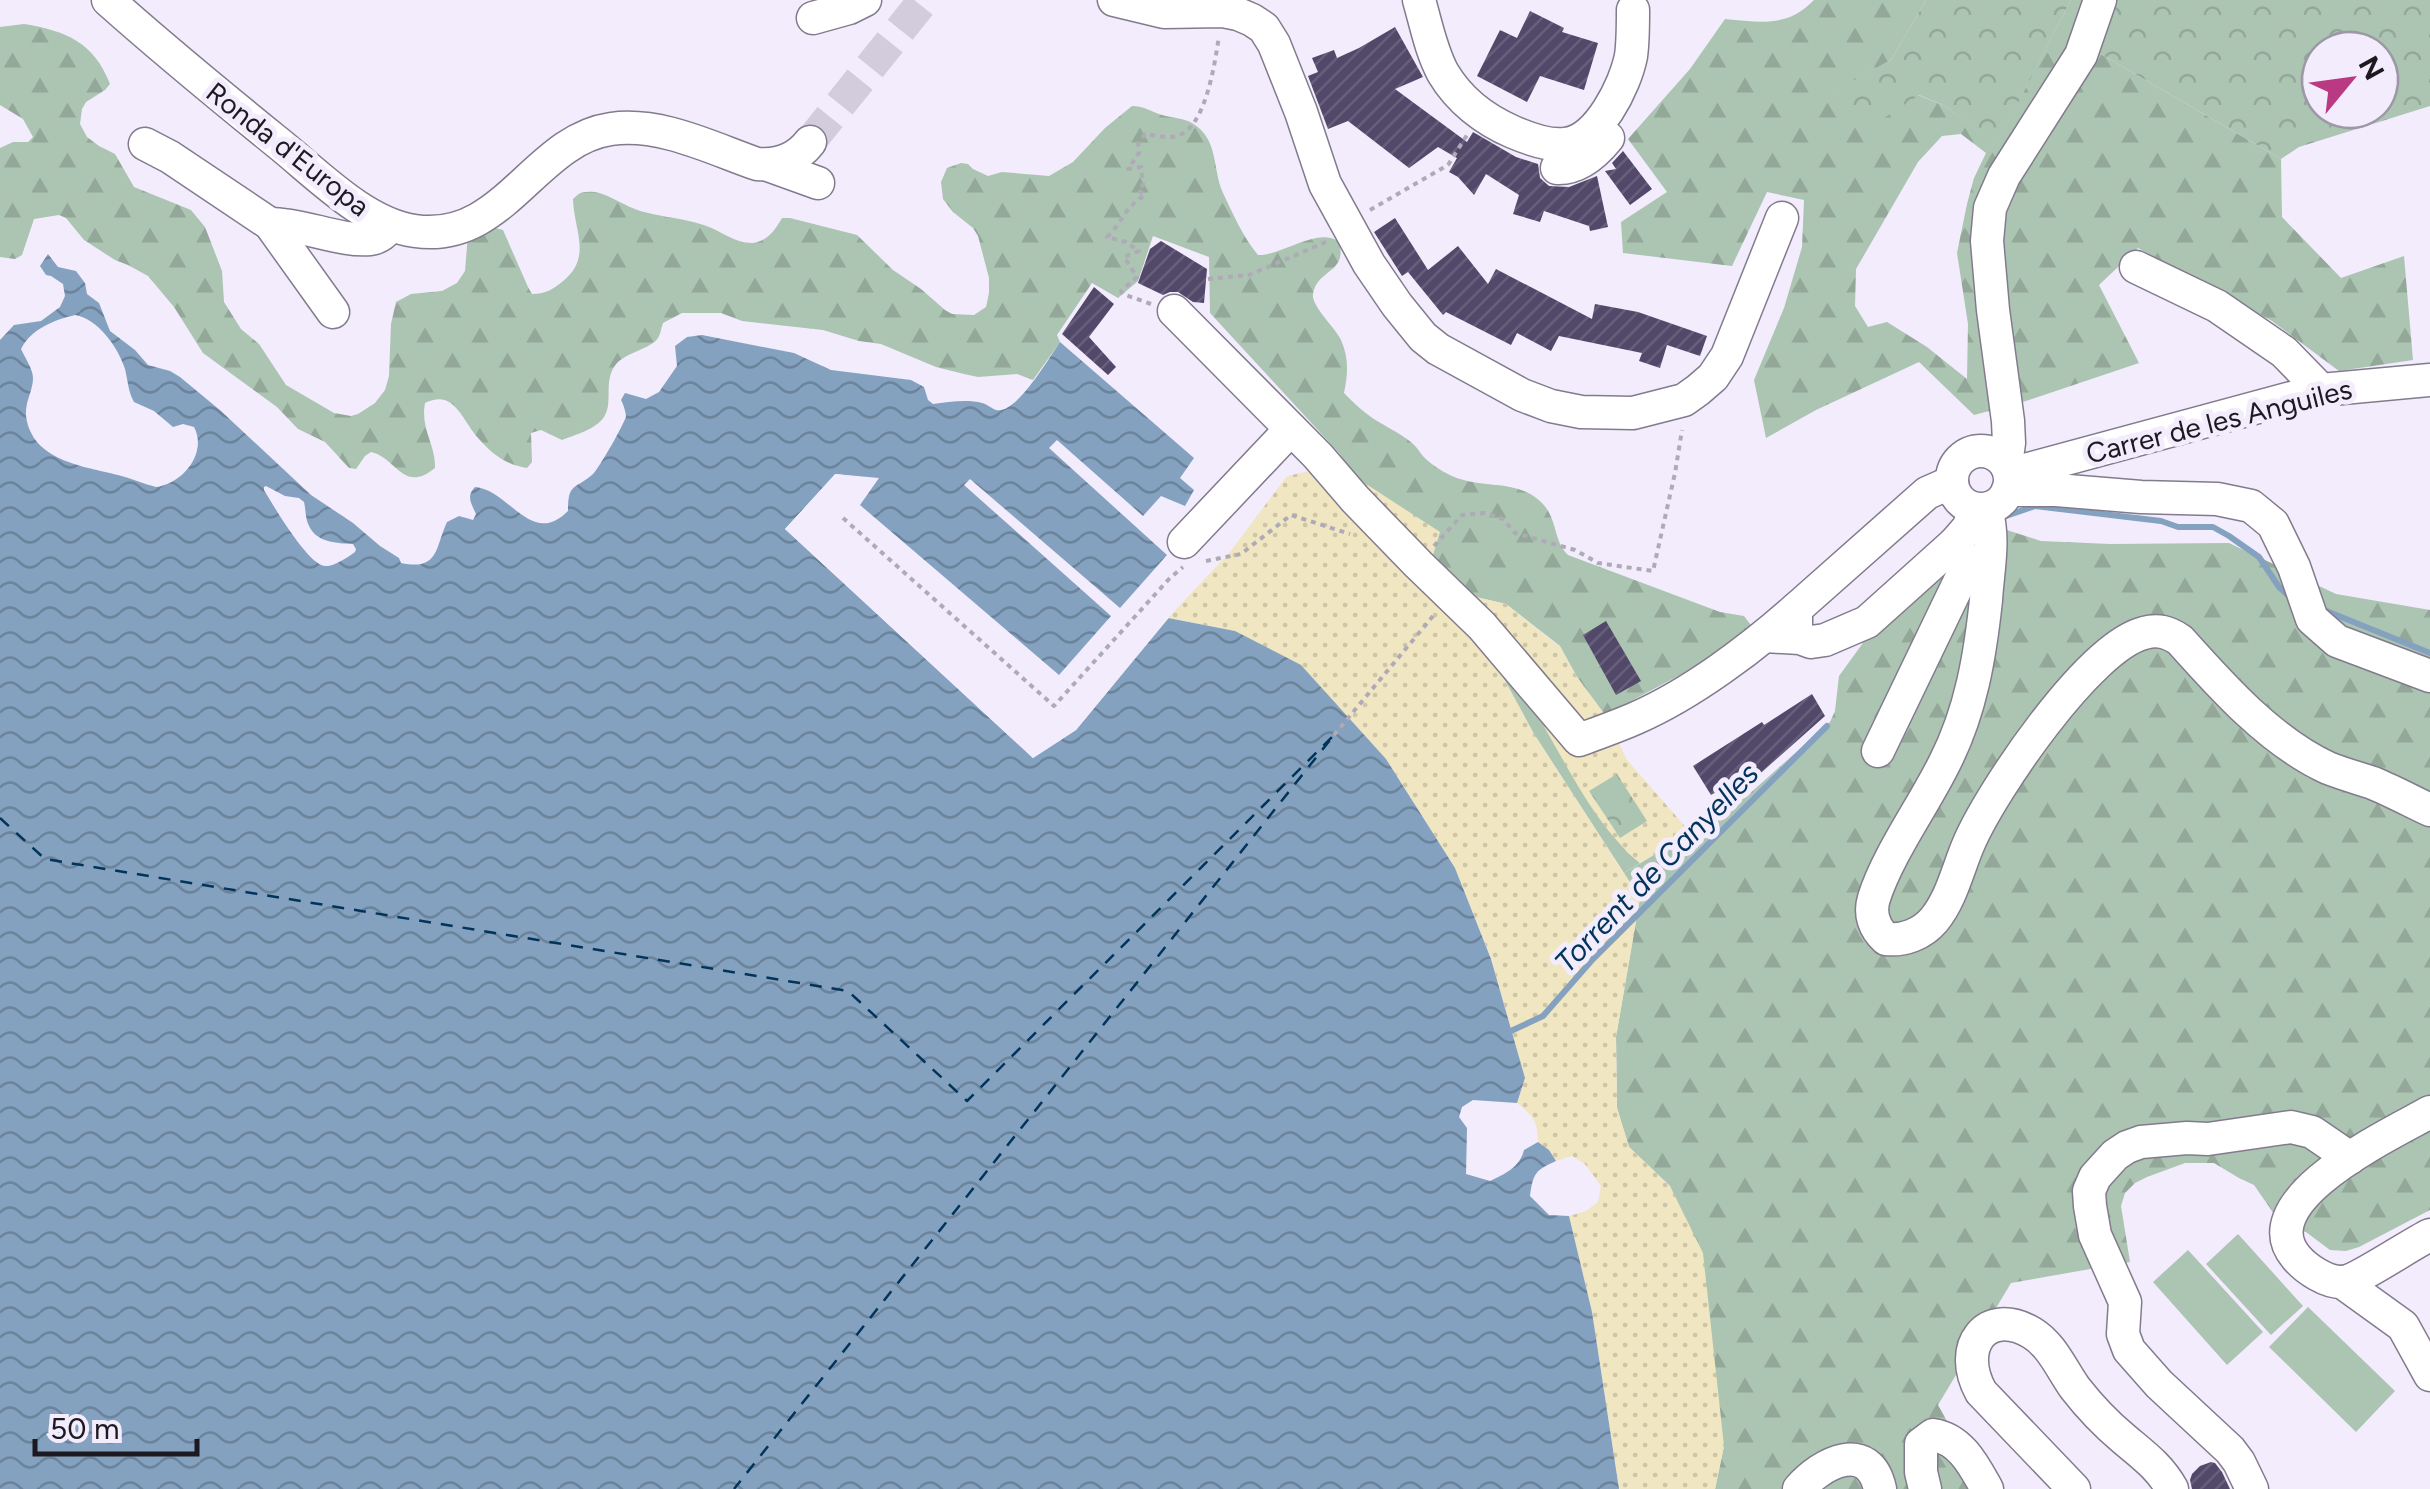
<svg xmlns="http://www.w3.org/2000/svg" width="2430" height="1489" viewBox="0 0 2430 1489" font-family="Figtree,sans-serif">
	<defs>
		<pattern id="forest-firs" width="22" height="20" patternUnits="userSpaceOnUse" patternTransform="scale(2.5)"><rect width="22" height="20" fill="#acc4b2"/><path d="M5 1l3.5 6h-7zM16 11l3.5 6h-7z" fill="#93a899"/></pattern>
		<pattern id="sand-dots" width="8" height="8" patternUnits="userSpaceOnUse" patternTransform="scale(2.5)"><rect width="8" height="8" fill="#f0e6c1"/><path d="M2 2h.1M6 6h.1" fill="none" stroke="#cdc5a6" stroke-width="1.8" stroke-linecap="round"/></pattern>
		<pattern id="park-crowns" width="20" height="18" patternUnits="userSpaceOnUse" patternTransform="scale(2.5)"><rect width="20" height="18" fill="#acc4b2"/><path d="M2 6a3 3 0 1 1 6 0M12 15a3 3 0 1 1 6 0" fill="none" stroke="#93a899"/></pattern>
		<pattern id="water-waves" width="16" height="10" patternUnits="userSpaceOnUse" patternTransform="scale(2.5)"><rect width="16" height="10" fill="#84a2bf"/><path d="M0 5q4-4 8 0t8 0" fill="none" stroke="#6b839b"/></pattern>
		<pattern id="building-hatch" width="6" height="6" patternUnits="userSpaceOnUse" patternTransform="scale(2.5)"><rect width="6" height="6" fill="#524869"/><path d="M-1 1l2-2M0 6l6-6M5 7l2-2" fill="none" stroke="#675f7a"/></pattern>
	</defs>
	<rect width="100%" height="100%" fill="#f2ecfd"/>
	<g fill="#acc4b2">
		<path d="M1510,674L1627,852L1640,863L1624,873L1534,734L1504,679Z"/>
		<path d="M2238,1234L2303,1306L2271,1335L2206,1264Z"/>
		<path d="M2188,1250L2263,1332L2227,1365L2153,1282Z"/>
		<path d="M2308,1307L2395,1391L2356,1432L2269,1347Z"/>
	</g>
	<g fill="url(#forest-firs)" fill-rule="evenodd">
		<path d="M1814,0H1926L1891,60L1838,90L1918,95L1945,106L1996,145L2071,0H2116L2099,53L2281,159L2282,217L2341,278L2404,256L2413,360L2339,371L2272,321L2138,248L2099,285L2139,363L2023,402L1974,415L1919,362L1816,410L1766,438L1754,380L1784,308L1802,247L1804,200L1767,192L1732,266L1623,253L1621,222L1667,192L1628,139L1690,69L1725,19C1761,22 1787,28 1814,0ZM1961,134L1986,153L1974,178L1967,204L1957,253L1968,324L1967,379L1927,347L1887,322L1868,327L1855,306L1856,269L1918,162L1942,136Z"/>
		<path d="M24,24C66,31 94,42 110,84L105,90L86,102L82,109L80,124L87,137L99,146L115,154L134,187L191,210L205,227L222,271L224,302L241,329L259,344L286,385L334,413L351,416L358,414L375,403L385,390L389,376L391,324L396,302L411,294L442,291L457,283L465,271L468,235L488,226L503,230L528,287L532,294C545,294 552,290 562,282C593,257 574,232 573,199C579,194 579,192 587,192C600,190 613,199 624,204C649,218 682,216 709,227C722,232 737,244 753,243C768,241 775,230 782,218H790L857,235L893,270L921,289L945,310L952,314L974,315L986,307L989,293V278L978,236L973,228L953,212L943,199L941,182L947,168L961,163L968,164L973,169L988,176L1002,172L1049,176L1073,162L1105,128L1132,106C1145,106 1151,112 1162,115C1172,118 1183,118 1192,123C1219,139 1212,168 1223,193C1233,214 1243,237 1258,255C1282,256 1318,226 1339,242C1348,273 1317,269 1313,294C1311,306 1335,327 1341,340C1349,358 1348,374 1344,393C1351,400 1359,408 1367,414C1381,425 1398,431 1412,443C1418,448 1421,455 1427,460C1436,468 1450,476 1460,479C1487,488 1518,480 1541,502C1558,518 1553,541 1568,555L1720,612L1744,616L1754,629L1693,668L1605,715L1577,677L1560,646L1506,604L1476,597L1433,555L1439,532L1355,477L1339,453L1210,313L1209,257L1153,236L1138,281L1118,298L1092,283L1057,335L1060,342L1033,380L1017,374L978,377L964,374L936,367L881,344L859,341L823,330L742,321L721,313H682L663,323C661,328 661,333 658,338C652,348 628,352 617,363C602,380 614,402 604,417C596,429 575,435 562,440L541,430L531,433L532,462L527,468C507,465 493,455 479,439C462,421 455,388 425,403C420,429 436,445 435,468C403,494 397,458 371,452L365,456L356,469L349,468L325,442L298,429L277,407L203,353L174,307L148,276L128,265L115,260L84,240L66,218L59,215L34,219L22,255L15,259L0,257V148L13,142H28L33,137L23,119L0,105V27Z"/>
		<path d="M1988,524L2041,541L2110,544L2229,543L2336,594L2430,610V1210L2359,1247L2346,1251L2330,1250L2306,1232L2292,1229L2279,1221L2254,1185L2239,1178L2214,1163H2185L2147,1177L2135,1183L2125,1193L2121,1206L2130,1262L2011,1283L1938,1405L1985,1489H1715L1724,1446L1670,1186L1629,1147L1617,1108L1616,1037L1640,898L1624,873L1718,816L1748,795L1830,722L1835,711L1839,676L1868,636Z"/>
	</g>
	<path fill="url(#sand-dots)" d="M1339,453L1355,477L1440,532L1433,555L1476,597L1506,604L1560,647L1577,677L1605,715L1627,760L1690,832L1640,863C1580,813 1557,734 1509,674L1504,679L1534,734L1640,898L1616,1037L1617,1108L1629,1147L1670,1186L1703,1253L1724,1446L1715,1489H1619L1592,1312L1569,1216L1586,1211L1598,1202L1601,1186L1585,1164L1572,1156L1556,1161L1549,1150L1538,1142C1538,1121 1532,1115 1517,1103L1525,1078L1491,958L1455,868L1386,759L1235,631L1168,618L1230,552L1287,476L1319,469Z"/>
	<g fill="url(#park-crowns)" fill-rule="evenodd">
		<path d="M1926,0H2071L1996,146L1945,106L1919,95L1863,132L1838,89L1891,60Z"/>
		<path d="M2116,0H2430V106L2299,147L2281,159L2099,53ZM2320,50H2380V110H2320Z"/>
		<path d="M1617,774L1647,821L1620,838L1589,791Z"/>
	</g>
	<path fill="url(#water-waves)" fill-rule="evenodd" d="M48,254L58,267L76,271L85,283L87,294L99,303L110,331L135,350L148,365L170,371L180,377L221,411L311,495L353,523L380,546L399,558L401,563C439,571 435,548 447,522L459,516L473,520L476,514C471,503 466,496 475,487C510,490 531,548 568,511C568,482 575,490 593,474C598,470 626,421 626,416C626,413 623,403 621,400L625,393L646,399L659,392L677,366L675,346L687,337L702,335L794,353L831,370L911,380L924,387L928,400L933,404C948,402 968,399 982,403C987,404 991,408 996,410C1016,415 1049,358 1060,342L1194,458L1180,478L1194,490L1185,506L1161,496L1143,516L1057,440L1049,448L1167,555L1120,608L970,479L964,485L1111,616L1059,675L860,505L879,478L835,474L785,529L1033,758L1076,730L1168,618L1235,631L1301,665L1386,759L1455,868L1491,959L1525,1078L1517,1103L1473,1100L1462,1107L1459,1117L1467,1128L1466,1174L1490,1181C1505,1174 1520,1167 1524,1150L1538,1142L1549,1150L1556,1161C1535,1170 1533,1174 1530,1196L1549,1215L1569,1216L1592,1312L1619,1489H0V340L14,325L41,321L60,307L65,296L63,284L51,276L46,275L40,266ZM75,315C98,319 118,347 125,369C128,381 128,391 134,402L154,411L173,427L183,424L194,427C208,453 182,484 156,487C143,484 131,478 118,475C83,466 32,461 26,416C25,401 33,391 33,378C33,369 25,358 21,349C31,329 54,320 75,315ZM266,486L285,496L299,498L304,502C306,510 305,518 309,526C317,543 337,543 353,544L356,549L355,552C348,557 334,567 325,566C308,565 273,505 264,490V487Z"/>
	<path fill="#f2ecfd" d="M836,474L861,477L857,481L837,479L792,528L1034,752L1072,726L1164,615L1172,614L1076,730L1033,758L785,529Z"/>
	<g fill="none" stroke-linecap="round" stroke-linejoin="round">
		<g stroke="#84a2bf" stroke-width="6">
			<path d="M2006,516L2035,506L2161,521L2178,527H2213L2229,536L2259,557L2279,587L2290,597"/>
			<path d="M2324,610L2430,653"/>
			<path d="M1511,1031L1543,1016L1593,959L1827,726"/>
		</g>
		<path stroke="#02345b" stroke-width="2.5" stroke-dasharray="12 10" stroke-linecap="butt" d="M0,818L45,859L848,991L967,1101L1334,735L734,1489"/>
	</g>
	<g fill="url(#building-hatch)">
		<path d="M1530,11L1564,28L1562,32L1598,43L1584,90L1540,76L1527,102L1477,76L1500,30L1517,38Z"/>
		<path d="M1395,27L1423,77L1395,89L1467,142L1473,132L1516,157L1538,164L1540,178L1549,186L1569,187L1597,176L1608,227L1590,231L1589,226L1544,211L1540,222L1513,214L1519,195L1486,174L1474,195L1458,177L1449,172L1457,158L1438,147L1409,168L1348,121L1328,129L1308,76L1318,72L1312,58L1334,50L1337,58L1359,48Z"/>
		<path d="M1623,151L1652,189L1630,205L1605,171L1616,169L1612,163Z"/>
		<path d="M1395,218L1428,270L1458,246L1488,284L1496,269L1592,319L1595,304L1638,312L1707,336L1700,356L1667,345L1660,368L1639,361L1642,353L1559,336L1551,351L1517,333L1511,345L1446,312L1443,315L1408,272L1402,276L1374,232Z"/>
		<path d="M1161,241L1207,269L1204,303L1193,302L1178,292H1170L1163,295L1138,283L1150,249Z"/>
		<path d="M1094,287L1114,304L1089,337L1116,367L1108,375L1062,334Z"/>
		<path d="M1606,621L1641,681L1616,695L1583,635Z"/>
		<path d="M1812,694L1825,716L1745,787L1733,782L1711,795L1693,766L1762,722L1764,725Z"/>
		<path d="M2211,1462L2215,1463L2222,1472L2230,1489H2192L2190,1480L2192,1474L2200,1466Z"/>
	</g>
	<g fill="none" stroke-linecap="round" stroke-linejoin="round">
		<path stroke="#d2ccdc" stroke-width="32" stroke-dasharray="32 16" stroke-linecap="butt" d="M810,142L924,0"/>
		<g stroke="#827b8d" stroke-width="35">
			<g id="minor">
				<path d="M108,0C163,49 219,95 277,142C316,173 364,224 415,231C504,244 534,140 611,129C661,122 711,148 757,164C778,166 797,159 810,142"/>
				<path d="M1114,0L1164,12L1223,11L1238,14L1252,20L1264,28L1274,44L1301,112L1325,184L1369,264L1397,305L1423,337L1438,349L1522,395L1551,406L1581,412L1633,413L1684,400L1698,390L1713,377L1727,356L1782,218"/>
				<path d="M1419,0C1426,24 1431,51 1443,73C1459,100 1485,120 1513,132C1527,138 1549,146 1565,144C1598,141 1625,86 1631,56C1633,42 1633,25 1633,10"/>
				<path d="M813,18L849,8L865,0"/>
				<path d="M145,144L170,157L270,224L333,312"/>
				<path d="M768,165L818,183"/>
				<path d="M1557,168C1578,169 1595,154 1608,138"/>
				<path d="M270,224C303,224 341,242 370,239C379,238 385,232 391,226"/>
				<path d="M2136,267L2217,306L2284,352L2321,390"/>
				<path d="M1174,311L1318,456L1355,499L1418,564L1482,626L1579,740C1598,733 1618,726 1636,718C1691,694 1751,649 1796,609"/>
				<circle cx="1981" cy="480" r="29"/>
				<path d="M2006,465L2009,443L2008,421L1993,310L1987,241L1990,208L2004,176L2081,55L2100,0"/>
				<path d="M2010,474L2321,390L2430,380"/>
				<path d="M2008,490H2056L2141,497L2217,499L2251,506L2273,524L2294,567L2312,619L2337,641L2430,676"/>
				<path d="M1986,509C1995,539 1988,568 1986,600C1980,656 1971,711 1945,762C1924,805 1888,854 1874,898C1869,914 1874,928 1886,939C1904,941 1922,934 1934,920C1952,898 1958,868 1969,843C1992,790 2089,647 2144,633C2158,629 2168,632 2180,640C2221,686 2271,742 2328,768C2343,774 2358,778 2373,783C2392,791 2411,801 2430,810"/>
				<path d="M1184,542L1291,429"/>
				<path d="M1796,627V609L1927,493L1952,482"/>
				<path d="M1765,636L1800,638L1811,642L1825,640L1867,622L1955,543L1968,528L1976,509"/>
				<path d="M1878,751L1967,566L1955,543"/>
				<path d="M2430,1112C2393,1133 2248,1200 2296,1257C2306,1269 2327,1283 2343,1282C2357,1281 2411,1244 2430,1235"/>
				<path d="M2342,1282L2403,1326L2430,1375"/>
				<path d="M1799,1489C1822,1462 1869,1439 1880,1489"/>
				<path d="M1925,1489L1921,1472V1444L1933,1435C1961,1439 1974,1466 1987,1489"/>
				<path d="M2074,1489L1981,1392C1956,1347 1986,1306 2032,1333C2052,1345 2062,1370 2075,1388C2089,1406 2106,1424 2124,1439C2143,1455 2160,1467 2172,1489"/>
				<path d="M2252,1489L2239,1462L2230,1450L2159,1384L2129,1350L2123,1334L2125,1302L2095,1235L2090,1206L2089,1191L2095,1177L2115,1155L2127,1147L2141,1142L2187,1138L2208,1139L2291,1127L2312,1132L2350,1158"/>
			</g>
		</g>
		<g stroke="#afaab7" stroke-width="4" stroke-dasharray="5 5" stroke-linecap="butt">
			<path d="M1370,210L1448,165L1467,135"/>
			<path d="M1208,279L1249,275L1326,242"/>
			<path d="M1151,304L1123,294L1121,291L1137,277L1124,257L1139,251L1126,242L1107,237C1124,220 1123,209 1145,195L1138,190L1143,185L1141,167L1128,169L1139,153L1138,144L1145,134C1155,135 1169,139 1177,136C1206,128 1215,62 1219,36"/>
			<path d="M843,518L1054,706L1169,579L1183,567"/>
			<path d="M1434,546L1462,515L1485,513L1503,519L1515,533L1575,550L1598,563L1653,571L1675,473L1682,430"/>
			<path d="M1206,561L1241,554L1291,515L1350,534"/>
			<path d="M1334,735L1433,616"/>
		</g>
		<use href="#minor" stroke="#fff" stroke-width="32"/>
	</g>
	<g text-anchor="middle" stroke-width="10" stroke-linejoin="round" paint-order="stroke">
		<g font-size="28" fill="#1c1920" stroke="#f2ecfd">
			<text transform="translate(288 149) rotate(38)" y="10">Ronda d'Europa</text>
			<text transform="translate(2219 421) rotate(-14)" y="10">Carrer de les Anguiles</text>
		</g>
		<g font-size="30" font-style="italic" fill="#02345b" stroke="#f2ecfd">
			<text transform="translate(1657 868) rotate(-46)" y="10">Torrent de Canyelles</text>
		</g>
	</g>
	<g transform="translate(2350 80) rotate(61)"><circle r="48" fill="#f2ecfd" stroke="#9c98a5" stroke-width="2.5"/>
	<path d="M0-8L18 38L0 25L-18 38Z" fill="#ba3983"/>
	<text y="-15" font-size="28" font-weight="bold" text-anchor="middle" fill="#1c1920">N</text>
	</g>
	<path d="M35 1439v15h162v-15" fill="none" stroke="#1c1920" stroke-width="5"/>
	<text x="50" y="1439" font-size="30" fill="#1c1920" stroke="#f2ecfd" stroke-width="8" paint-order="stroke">50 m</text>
</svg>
